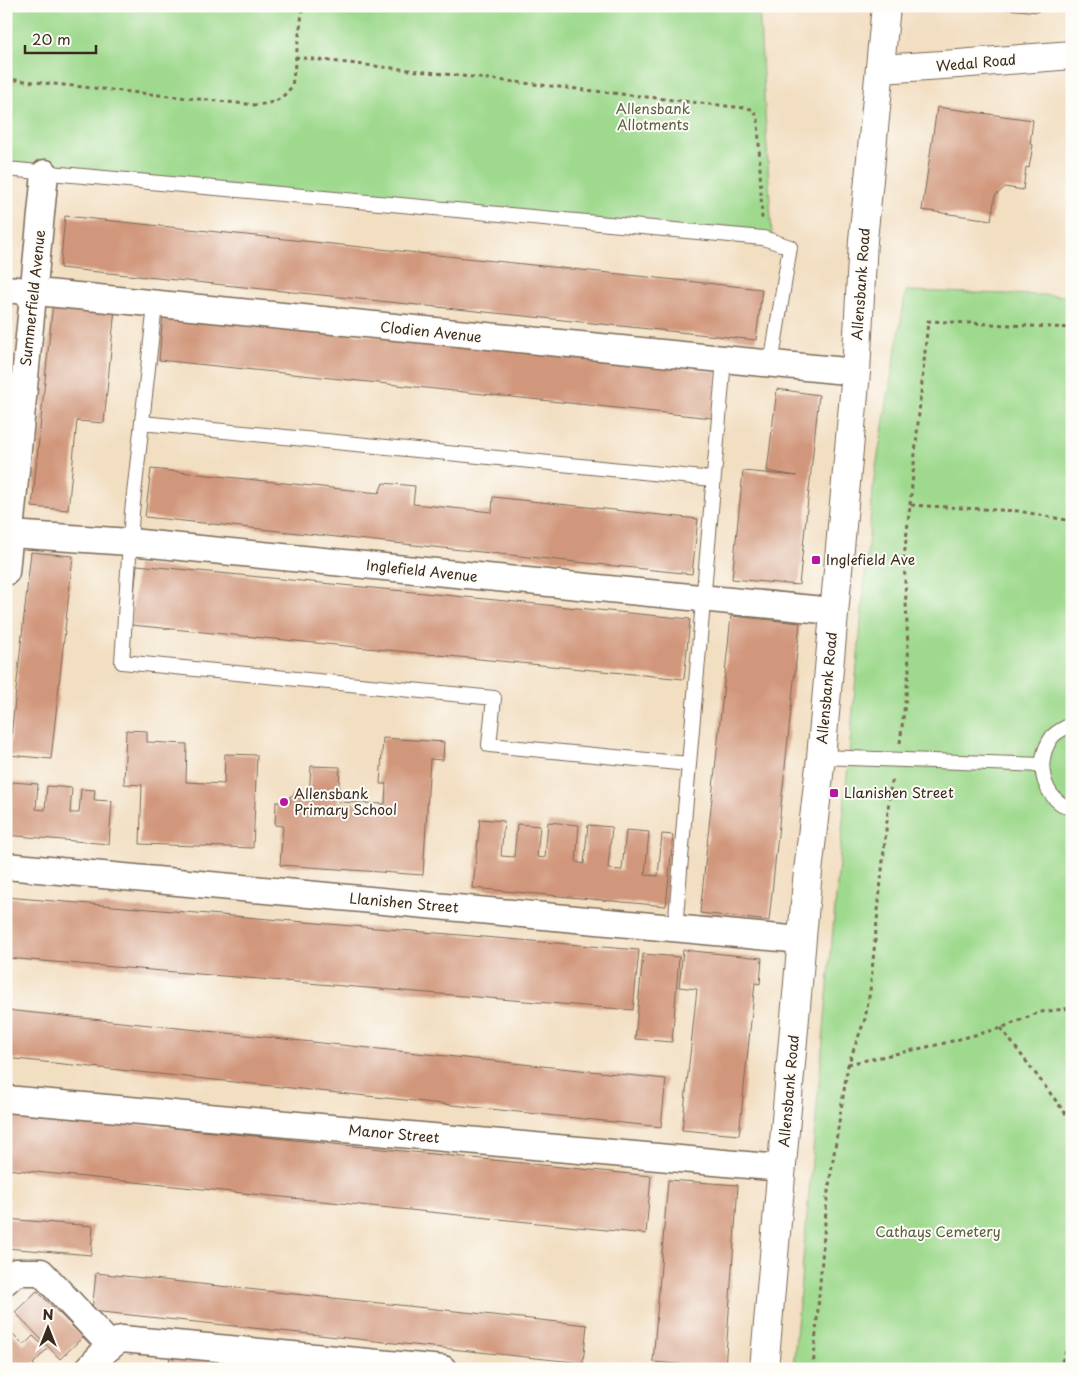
<svg xmlns="http://www.w3.org/2000/svg" width="1078" height="1375" viewBox="0 0 1078 1375" font-family="'Playpen Sans',sans-serif">
	<rect width="100%" height="100%" fill="#fdfcf7"/>
	<filter id="ink" filterUnits="userSpaceOnUse"><feTurbulence type="fractalNoise" baseFrequency=".02" numOctaves="2"/><feDisplacementMap in="SourceGraphic" scale="10" xChannelSelector="R" yChannelSelector="G"/><feConvolveMatrix kernelMatrix="1 2 1 2 8 2 1 2 1" color-interpolation-filters="sRGB"/></filter>
	<filter id="wash" filterUnits="userSpaceOnUse"><feTurbulence type="fractalNoise" baseFrequency=".0096" numOctaves="4" result="noise"/><feDisplacementMap in="SourceGraphic" scale="20" xChannelSelector="R" yChannelSelector="G"/><feGaussianBlur stdDeviation="1.12" result="paint"/><feColorMatrix in="noise" values="0 0 0 0 0 0 0 0 0 0 0 0 0 0 0 0 0 1.4 0 .05"/><feComposite in="paint" operator="in"/></filter>
	<g filter="url(#wash)">
		<rect width="100%" height="100%" fill="#f2dec1"/>
		<g fill="#9ed98d" stroke="#6c8256">
			<path d="M6,6H759L772,237L173,180L6,162Z"/>
			<path d="M906,291L1072,296V1369H793L874,479Z"/>
		</g>
		<g id="blocks">
			<g fill="#d1977b">
				<path d="M995,6H1038V12L995,8Z"/>
				<path d="M937,107L1033,120L1030,144L1033,145L1029,168L1026,167L1023,190L1005,187L995,196L991,220L922,210Z"/>
				<path d="M65,216L762,289L756,340L60,268Z"/>
				<path d="M53,302L115,308L104,423L77,421L68,510L32,507Z"/>
				<path d="M6,303H12L7,342H6Z"/>
				<path d="M163,314L717,372L712,418L159,360Z"/>
				<path d="M777,389L819,395L799,585L732,579L743,471L797,476L767,471Z"/>
				<path d="M151,469L379,493L383,483L415,486L413,504L492,512L493,497L698,519L692,574L145,517Z"/>
				<path d="M31,552L73,556L51,759L9,755Z"/>
				<path d="M137,565L690,619L684,679L131,625Z"/>
				<path d="M731,616L800,623L769,921L700,913Z"/>
				<path d="M126,730L147,731V742L187,744L186,782L224,784L225,754L257,755L253,848L140,844L142,785L124,784Z"/>
				<path d="M383,738L444,742L443,760L430,759L423,875L280,865L283,826L275,825L276,802L290,803V796L309,797L311,766L340,767L338,802L385,804L386,784H380Z"/>
				<path d="M12,782L38,784L36,809L45,810L47,786L72,788L70,813H79L81,789L95,790L94,800L112,801L109,844L6,835V807H10Z"/>
				<path d="M480,819L504,821L501,856L514,857L517,824L540,826L537,857L545,858L548,822L579,825L576,862L584,864L588,825L612,827L608,869L622,870L626,830L649,832L645,875L658,876L662,834L673,835L666,906L473,888Z"/>
				<path d="M6,897L639,950L633,1010L6,958Z"/>
				<path d="M683,950L762,958L760,984L755,983L739,1135L682,1130L697,989L679,987Z"/>
				<path d="M643,954L679,957L672,1042L635,1039Z"/>
				<path d="M6,1010L666,1079L661,1127L6,1058Z"/>
				<path d="M6,1111L651,1176L646,1234L6,1169Z"/>
				<path d="M668,1180L738,1185L725,1368L653,1362Z"/>
				<path d="M6,1219L93,1226L91,1255L6,1248Z"/>
				<path d="M96,1273L587,1325L583,1363L92,1311Z"/>
				<path d="M37,1291L83,1337L60,1359L15,1312Z"/>
				<path d="M11,1332L24,1345L33,1336L47,1349L33,1364L38,1369H6V1336Z"/>
				<path d="M170,1356L288,1367V1369H168Z"/>
			</g>
		</g>
	</g>
	<g filter="url(#ink)">
		<use href="#blocks" fill-opacity="0" stroke="#7b6957" stroke-width="1"/>
		<g fill="none" stroke-linecap="round" stroke-linejoin="round">
			<g stroke="#7b6957" stroke-width="16">
				<g id="service">
					<path d="M6,169L763,238L790,247L771,365"/>
					<path d="M155,305L132,512L122,662L494,698L489,745L689,764L675,929"/>
					<path d="M142,423L713,479"/>
					<path d="M1072,724C1065,728 1057,731 1052,737C1034,762 1042,799 1072,809"/>
					<path d="M821,757L1042,765"/>
					<path d="M689,764L724,360"/>
				</g>
			</g>
			<g stroke="#7b6957" stroke-width="29">
				<g id="minor">
					<path d="M6,289L856,372"/>
					<path d="M10,534L130,542L833,611"/>
					<path d="M6,572L45,173"/>
					<path d="M6,866L801,940"/>
					<path d="M6,1099L782,1168"/>
					<path d="M6,1281L16,1272H41L111,1346"/>
					<path d="M88,1369C98,1359 109,1344 122,1339L443,1369"/>
				</g>
			</g>
			<g stroke="#7b6957" stroke-width="30">
				<g id="tertiary">
					<path d="M880,69L958,64L1072,55"/>
					<path d="M764,1369L807,881L821,757L856,372L863,240L886,6"/>
				</g>
			</g>
			<g stroke="#7b6957" stroke-width="3" stroke-dasharray="4 4" stroke-linecap="butt">
				<path d="M295,57L753,109L758,118L762,219"/>
				<path d="M6,79L256,105C274,103 281,101 292,86L303,6"/>
				<path d="M910,505L928,321L1072,328"/>
				<path d="M900,743L909,671L904,557L910,505L1018,511L1072,521"/>
				<path d="M1001,1028L1072,1122"/>
				<path d="M848,1064L941,1044L1001,1028L1040,1012L1072,1008"/>
				<path d="M813,1369L827,1198L848,1065L865,1019L870,991L890,790L893,778"/>
				<path d="M1059,1369L1072,1336"/>
			</g>
			<use href="#service" stroke="#fff" stroke-width="14"/>
			<use href="#minor" stroke="#fff" stroke-width="26"/>
			<use href="#tertiary" stroke="#fff" stroke-width="28"/>
		</g>
	</g>
	<g fill="#b5179e" stroke="#fdfcf7" stroke-width="2">
		<rect x="811" y="555" width="10" height="10" rx="2.5"/>
		<rect x="829" y="788" width="10" height="10" rx="2.5"/>
		<circle cx="284" cy="802" r="5"/>
	</g>
	<g text-anchor="middle" stroke-width="4" stroke-linejoin="round" paint-order="stroke">
		<g font-size="14" fill="#3b2a1e" stroke="#fdfcf7">
			<text transform="translate(976 63) rotate(-5)" y="5">Wedal Road</text>
			<text transform="translate(861 284) rotate(-86)" y="5">Allensbank Road</text>
			<text transform="translate(33 298) rotate(-84)" y="5">Summerfield Avenue</text>
			<text transform="translate(431 332) rotate(6)" y="5">Clodien Avenue</text>
			<text transform="translate(422 571) rotate(6)" y="5">Inglefield Avenue</text>
			<text transform="translate(827 688) rotate(-85)" y="5">Allensbank Road</text>
			<text transform="translate(404 903) rotate(5)" y="5">Llanishen Street</text>
			<text transform="translate(789 1091) rotate(-85)" y="5">Allensbank Road</text>
			<text transform="translate(394 1134) rotate(5)" y="5">Manor Street</text>
		</g>
		<g font-size="14" fill="#595f3f" stroke="#fdfcf7">
			<text x="653" y="114">Allensbank<tspan x="653" dy="16">Allotments</tspan></text>
			<text x="938" y="1237">Cathays Cemetery</text>
		</g>
		<g font-size="14" fill="#3b2a1e" stroke="#fdfcf7" text-anchor="start">
			<text x="826" y="565">Inglefield Ave</text>
			<text x="844" y="798">Llanishen Street</text>
			<text x="294" y="799">Allensbank<tspan x="294" dy="16">Primary School</tspan></text>
		</g>
	</g>
	<rect width="1078" height="1375" fill="none" stroke="#fdfcf7" stroke-width="25"/>
	<g transform="translate(48 1328)" stroke="#fdfcf7" stroke-width="4" paint-order="stroke">
	<path d="M0-4L9 19L0 12L-9 19Z" fill="#3b2a1e"/>
	<text y="-8" font-size="14" font-weight="bold" text-anchor="middle" fill="#3b2a1e">N</text>
	</g>
	<path d="M25 45v8h71v-8" fill="none" stroke="#3b2a1e" stroke-width="2.5"/>
	<text x="32" y="45" font-size="15" fill="#3b2a1e" stroke="#fdfcf7" stroke-width="4" paint-order="stroke">20 m</text>
</svg>
